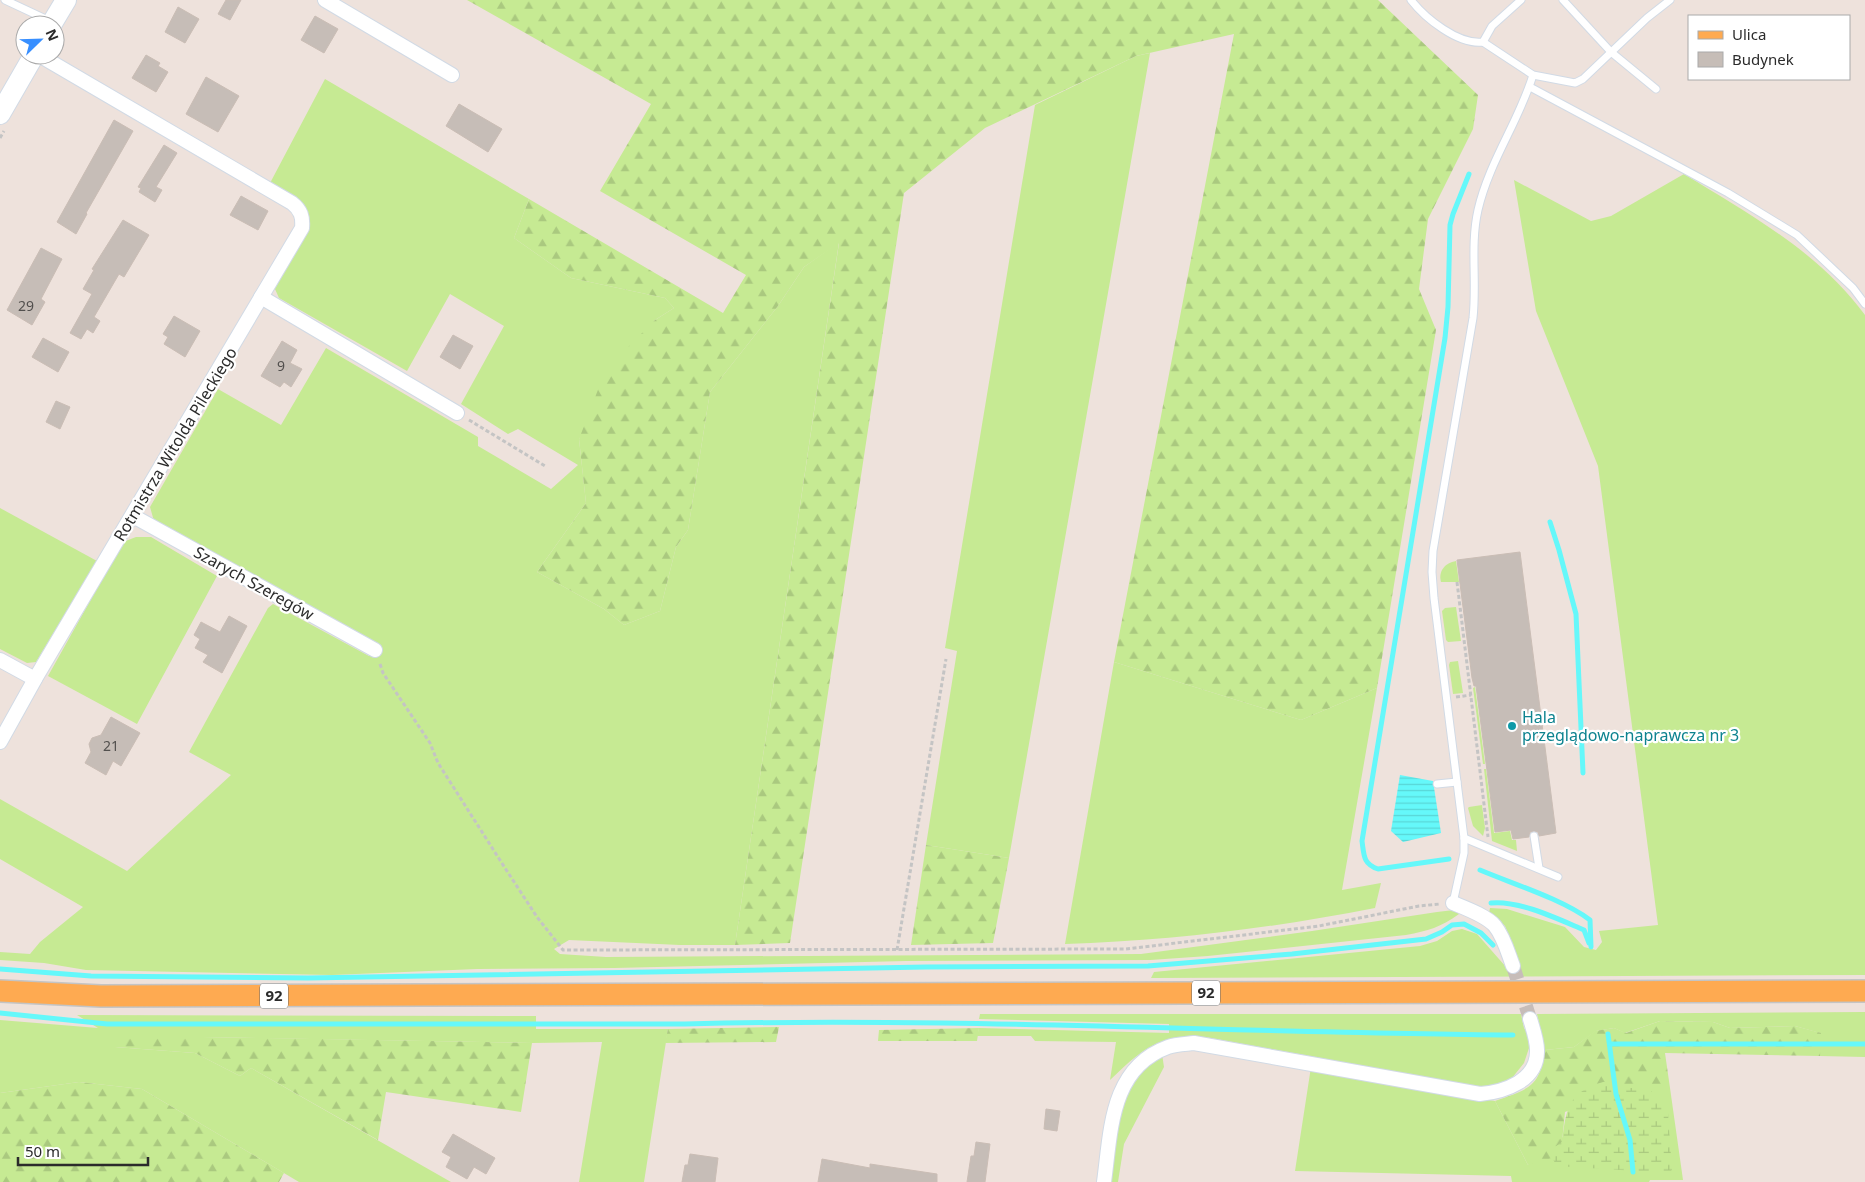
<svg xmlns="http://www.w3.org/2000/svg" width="1865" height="1182" viewBox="0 0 1865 1182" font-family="'Noto Sans',sans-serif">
	<defs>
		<pattern id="forest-firs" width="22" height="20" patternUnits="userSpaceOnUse" patternTransform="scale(1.25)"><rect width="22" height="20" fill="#c6ea93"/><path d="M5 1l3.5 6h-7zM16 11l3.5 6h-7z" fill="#aac97f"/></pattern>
		<pattern id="wetland-marsh" width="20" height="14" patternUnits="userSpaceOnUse" patternTransform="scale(1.25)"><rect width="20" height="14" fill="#c6ea93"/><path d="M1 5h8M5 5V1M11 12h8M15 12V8" fill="none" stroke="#aac97f"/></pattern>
		<pattern id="water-rules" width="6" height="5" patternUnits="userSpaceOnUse" patternTransform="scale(1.25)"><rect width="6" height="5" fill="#65f8fa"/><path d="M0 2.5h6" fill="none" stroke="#58d5d6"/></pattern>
	</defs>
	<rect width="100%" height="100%" fill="#eee2dc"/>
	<g fill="#c6ea93">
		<path d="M1150,53L1009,858L926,845L957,651L945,648L1035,105L1136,56Z"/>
		<path d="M325,79L529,199L514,238L571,278L665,298L674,308L655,320L579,439L586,503L537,572L604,609L624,625L660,611L676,547L688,530L710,392L778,306L804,267L839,242L735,945H680L569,940L554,949L560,954L606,957L1141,954L1312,931L1437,912L1454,910L1459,914C1441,927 1428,931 1406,935L1208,956L1150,960L906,961L614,968L477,969L332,975L86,970L44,963L0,960V952L30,954L40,942L83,907L0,859V799L127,871L231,775L189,752L268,608L273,604L369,656L382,647L154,521L150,507L218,389L281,425L326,348L478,437V446L551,489L578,465L518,429L508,434L461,404L504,326L450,294L407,371L279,298L275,289L276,282L307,233L309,225L307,215L269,185Z"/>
		<path d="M1684,174C1749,214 1819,252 1865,315V975L1151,978L1154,972L1420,946L1437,941L1452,931L1462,929L1477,934L1506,967L1519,965L1518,959L1505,926L1489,913L1490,908L1507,909L1565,927L1584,947L1596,950L1602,942L1599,931L1658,925L1598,466L1536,311L1514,180L1591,221L1611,216Z"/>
		<path d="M0,508L97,561L36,662L27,663L0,649Z"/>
		<path d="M136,537H151L217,576L137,724L48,676L118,551L123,542Z"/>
		<path d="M1456,561L1459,582H1441C1438,571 1445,563 1456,561Z"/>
		<path d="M1456,607L1461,641L1448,642L1446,640L1442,611L1445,608Z"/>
		<path d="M1458,661L1463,693L1453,694L1449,665L1450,662Z"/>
		<path d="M1114,662L1301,720L1377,688L1342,890L1381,883L1375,908C1273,928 1169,941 1065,944Z"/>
		<path d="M1475,687L1485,764H1483L1473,688Z"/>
		<path d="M1484,769H1486L1494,833L1510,831L1512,840H1516L1517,851L1492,841Z"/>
		<path d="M1482,805L1485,828L1483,836L1473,826L1468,808L1469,807Z"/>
		<path d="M1865,1012V1057L1820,1056V1033L1795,1026L1730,1028L1713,1022L1660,1021L1625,1033L1614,1028L1596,1031L1574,1047L1545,1050L1537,1014Z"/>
		<path d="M980,1014H1521L1524,1028L1528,1034L1529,1048L1524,1063L1512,1078L1500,1085L1479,1087L1205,1037C1160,1033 1141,1050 1110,1080L1116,1042L1035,1041L1031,1036H977L979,1028L1169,1033V1024L979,1019Z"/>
		<path d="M77,1015L536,1016V1029H668L644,1182H579L602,1042L532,1043L201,1037L115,1047L195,1053L240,1076L251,1068L451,1182H299L142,1089L79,1082L0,1093V1020L98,1028Z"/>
		<path d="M1162,1054L1164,1067L1124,1144L1118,1182H1109C1113,1154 1119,1100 1136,1078C1143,1068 1152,1061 1162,1054Z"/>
		<path d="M1311,1067L1495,1101L1528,1165L1624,1088H1670L1683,1180H1650L1649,1182H1512L1511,1176L1295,1171Z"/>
	</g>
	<g fill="url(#forest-firs)">
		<path d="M467,0H1378L1478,95L1473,129L1428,219L1419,289L1436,330L1377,688L1301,720L1114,662L1234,34L1136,56L985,128L904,193L790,943L735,945L839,243L804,267L778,306L710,392L688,530L676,547L660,611L624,625L604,609L537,572L586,503L579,439L606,369L655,320L674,308L665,298L571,278L514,238L529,199L723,313L746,275L600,191L651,104Z"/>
		<path d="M926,845L1009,858L993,943L911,945Z"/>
		<path d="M1660,1021L1713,1022L1730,1028L1795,1026L1821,1033L1820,1056L1665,1053L1670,1088H1624L1565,1112L1562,1142L1554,1148L1552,1158L1528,1165L1495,1101C1528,1089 1540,1088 1545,1050L1574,1047L1595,1031L1614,1028L1626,1033Z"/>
		<path d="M779,1027L776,1042L665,1043L668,1029Z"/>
		<path d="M979,1028L977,1041H878L879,1030Z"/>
		<path d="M99,1035L532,1043L521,1112L386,1092L378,1140L251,1068L240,1076L195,1053L115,1047Z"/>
		<path d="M79,1082L142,1089L284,1173L279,1182H0V1093Z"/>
	</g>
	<path fill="url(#wetland-marsh)" d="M1603,1082H1614L1624,1088H1646L1660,1097L1668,1113L1672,1170L1668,1173L1557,1166L1552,1158L1554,1148L1562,1142C1566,1109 1568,1092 1603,1082Z"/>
	<path fill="url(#water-rules)" d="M1400,775L1433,781L1441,833L1403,842L1391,831Z"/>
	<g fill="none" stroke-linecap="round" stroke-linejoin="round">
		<g stroke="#65f8fa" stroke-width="5">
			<path d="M1550,522L1559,550L1576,614L1583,773"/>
			<path d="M1449,859L1378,869C1363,864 1364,855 1362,841L1445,338L1448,307L1450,225L1453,214L1469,174"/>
			<path d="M1480,870C1513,884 1562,899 1590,920L1591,947"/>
			<path d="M1491,903C1519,900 1558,919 1584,930L1589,943"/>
			<path d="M0,969L91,976L308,978L926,967L1148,966L1292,954L1426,939L1442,932L1452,925L1464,924L1481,933L1493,945"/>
			<path d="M0,1013L107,1024H685C961,1017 1237,1033 1513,1035"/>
			<path d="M1608,1034L1616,1094L1630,1140L1633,1172"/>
			<path d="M1610,1044H1865"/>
		</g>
	</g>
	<g fill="#c6bdb7" stroke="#cabdb5">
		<path d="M226,0H241L230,20L218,14Z"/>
		<path d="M178,7L199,19L185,43L165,32Z"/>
		<path d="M315,16L338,29L324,53L301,40Z"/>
		<path d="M146,55L160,63L158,66L168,72L156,92L132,78Z"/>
		<path d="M206,77L239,96L218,132L186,114Z"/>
		<path d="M459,104L502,129L488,152L446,126Z"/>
		<path d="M114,120L133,131L86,213L87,214L76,234L57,222Z"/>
		<path d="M164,145L177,153L156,187L162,190L155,202L139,192L141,188L138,187Z"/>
		<path d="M241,196L268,211L258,230L230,215Z"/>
		<path d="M123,220L149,235L124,277L119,274L94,317L100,321L93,333L87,329L81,339L70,333L92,294L83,289L94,270L92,269Z"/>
		<path d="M41,248L62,259L41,299L45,302L32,325L7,310Z"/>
		<path d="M174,316L200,331L185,357L164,344L168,337L163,334Z"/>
		<path d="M453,335L473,346L460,369L440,357Z"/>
		<path d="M43,338L69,352L58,372L32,357Z"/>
		<path d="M282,341L297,350L290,363L302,369L291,387L284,382L280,387L261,376Z"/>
		<path d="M56,401L70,407L60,429L46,422Z"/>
		<path d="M1520,552L1556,833L1539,836L1538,832L1534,831L1530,832L1529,837L1513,839L1511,830L1495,832L1476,686H1474L1472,678L1457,560Z"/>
		<path d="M229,616L247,626L222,673L203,662L208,655L195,648L200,639L194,635L201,622L220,632Z"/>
		<path d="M111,717L140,733L121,766L113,761L106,775L85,763L91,752L89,744L92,738L101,735Z"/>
		<path d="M1046,1109L1060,1111L1057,1131L1044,1129Z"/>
		<path d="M453,1134L495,1158L486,1174L474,1167L467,1179L446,1167L451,1157L442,1152Z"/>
		<path d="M976,1142L990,1144L985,1182H967L971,1156H974Z"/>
		<path d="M690,1154L718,1158L715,1182H682L685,1165H688Z"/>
		<path d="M822,1159L870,1168V1164L937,1174V1182H818Z"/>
	</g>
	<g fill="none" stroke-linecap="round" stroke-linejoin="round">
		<path stroke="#c7bdb9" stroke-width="14" stroke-dasharray="14 7" stroke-linecap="butt" d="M1513,966L1530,1019"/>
		<g stroke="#d1dae5" stroke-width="9">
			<g id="service">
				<path d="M5,0L52,22"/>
				<path d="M1411,0C1425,18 1458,45 1483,42L1533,75L1575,83L1583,79L1647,18L1670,0"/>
				<path d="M1563,0L1611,52L1656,89"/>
				<path d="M1483,42L1492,26L1521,0"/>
				<path d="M1530,87L1728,193L1797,235L1853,288L1865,304"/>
				<path d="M1437,784L1457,782"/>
				<path d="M1534,836L1539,868"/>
				<path d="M1464,838L1558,877"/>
				<path d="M1453,903L1464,853V838L1434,598L1432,572L1433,551L1473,318C1477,282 1470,245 1478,210C1489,162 1519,121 1533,75"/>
			</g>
		</g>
		<g stroke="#d1dae5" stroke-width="16">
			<g id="minor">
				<path d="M325,0L452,75"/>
				<path d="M261,297L457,413"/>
				<path d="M133,516L375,650"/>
				<path d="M0,660L35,679"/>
				<path d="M0,742L35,679L302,228C303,217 301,210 292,203L39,55"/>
				<path d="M1453,903C1465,908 1487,916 1495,926C1504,937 1508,953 1513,966"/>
				<path d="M1104,1182C1111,1131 1110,1068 1168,1047C1176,1044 1186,1044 1194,1043L1480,1094C1504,1092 1538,1081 1537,1050C1537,1040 1533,1029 1530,1019"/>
			</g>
		</g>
		<g stroke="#d1dae5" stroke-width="22">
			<g id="secondary">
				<path d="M51,25L66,0"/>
				<path d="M0,114L34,55"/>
			</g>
		</g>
		<g stroke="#c4c4c4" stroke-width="24">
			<path id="primary" d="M0,991L101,996L1865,991"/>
		</g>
		<g stroke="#c4c4c4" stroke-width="3" stroke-dasharray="4 2.5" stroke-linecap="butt">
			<path d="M0,138L4,131"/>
			<path d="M469,420L545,466"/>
			<path d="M1457,582L1488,837"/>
			<path d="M380,664L383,673L430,743L438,763L505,868L537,917L563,950L1126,949L1319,926L1419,906L1440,904"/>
			<path d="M1456,697L1471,695"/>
			<path d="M897,950L946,659"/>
		</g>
		<use href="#service" stroke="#fff" stroke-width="7"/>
		<use href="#minor" stroke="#fff" stroke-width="14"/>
		<use href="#secondary" stroke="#fff" stroke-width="20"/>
		<use href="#primary" stroke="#feaa51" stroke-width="21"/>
	</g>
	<circle fill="#0f9aa8" stroke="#fff" stroke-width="2" cx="1512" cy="726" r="5"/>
	<g text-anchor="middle" stroke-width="4.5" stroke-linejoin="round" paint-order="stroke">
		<g font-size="14" fill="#52504e">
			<text x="26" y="311">29</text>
			<text x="281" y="371">9</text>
			<text x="111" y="751">21</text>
		</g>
		<g fill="#fff" stroke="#6b6b6b" stroke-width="1">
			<rect x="1192" y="980.5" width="28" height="25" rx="4"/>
			<rect x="260" y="983.5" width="28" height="25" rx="4"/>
		</g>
		<g font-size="15" font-weight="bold" fill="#2b2b2b">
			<text x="1206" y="998">92</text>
			<text x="274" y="1001">92</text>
		</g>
		<g font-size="16" fill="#2b2b2b" stroke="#fff">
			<text transform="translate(175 444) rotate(-59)" y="6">Rotmistrza Witolda Pileckiego</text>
			<text transform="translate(254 583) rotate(29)" y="6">Szarych Szeregów</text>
		</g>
		<g font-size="16" fill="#0d838f" stroke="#fff" text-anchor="start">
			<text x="1522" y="723">Hala<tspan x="1522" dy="18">przeglądowo-naprawcza nr 3</tspan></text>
		</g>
	</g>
	<rect x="1688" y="15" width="162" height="65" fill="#ffffff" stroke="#aaaaaa"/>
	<rect x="1698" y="31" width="25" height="8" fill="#feaa51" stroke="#aaaaaa"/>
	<text x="1732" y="40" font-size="15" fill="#2b2b2b">Ulica</text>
	<rect x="1698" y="52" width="25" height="15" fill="#c6bdb7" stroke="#aaaaaa"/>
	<text x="1732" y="65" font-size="15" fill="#2b2b2b">Budynek</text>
	<g transform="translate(40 40) rotate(67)"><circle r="24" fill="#ffffff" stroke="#aaaaaa"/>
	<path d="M0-4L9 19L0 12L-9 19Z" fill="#388fff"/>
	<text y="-8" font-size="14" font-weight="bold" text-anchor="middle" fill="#2b2b2b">N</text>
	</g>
	<path d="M18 1157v8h130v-8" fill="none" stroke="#2b2b2b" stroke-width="2.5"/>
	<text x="25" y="1157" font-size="15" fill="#2b2b2b" stroke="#ffffff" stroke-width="4" paint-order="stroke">50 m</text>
</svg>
